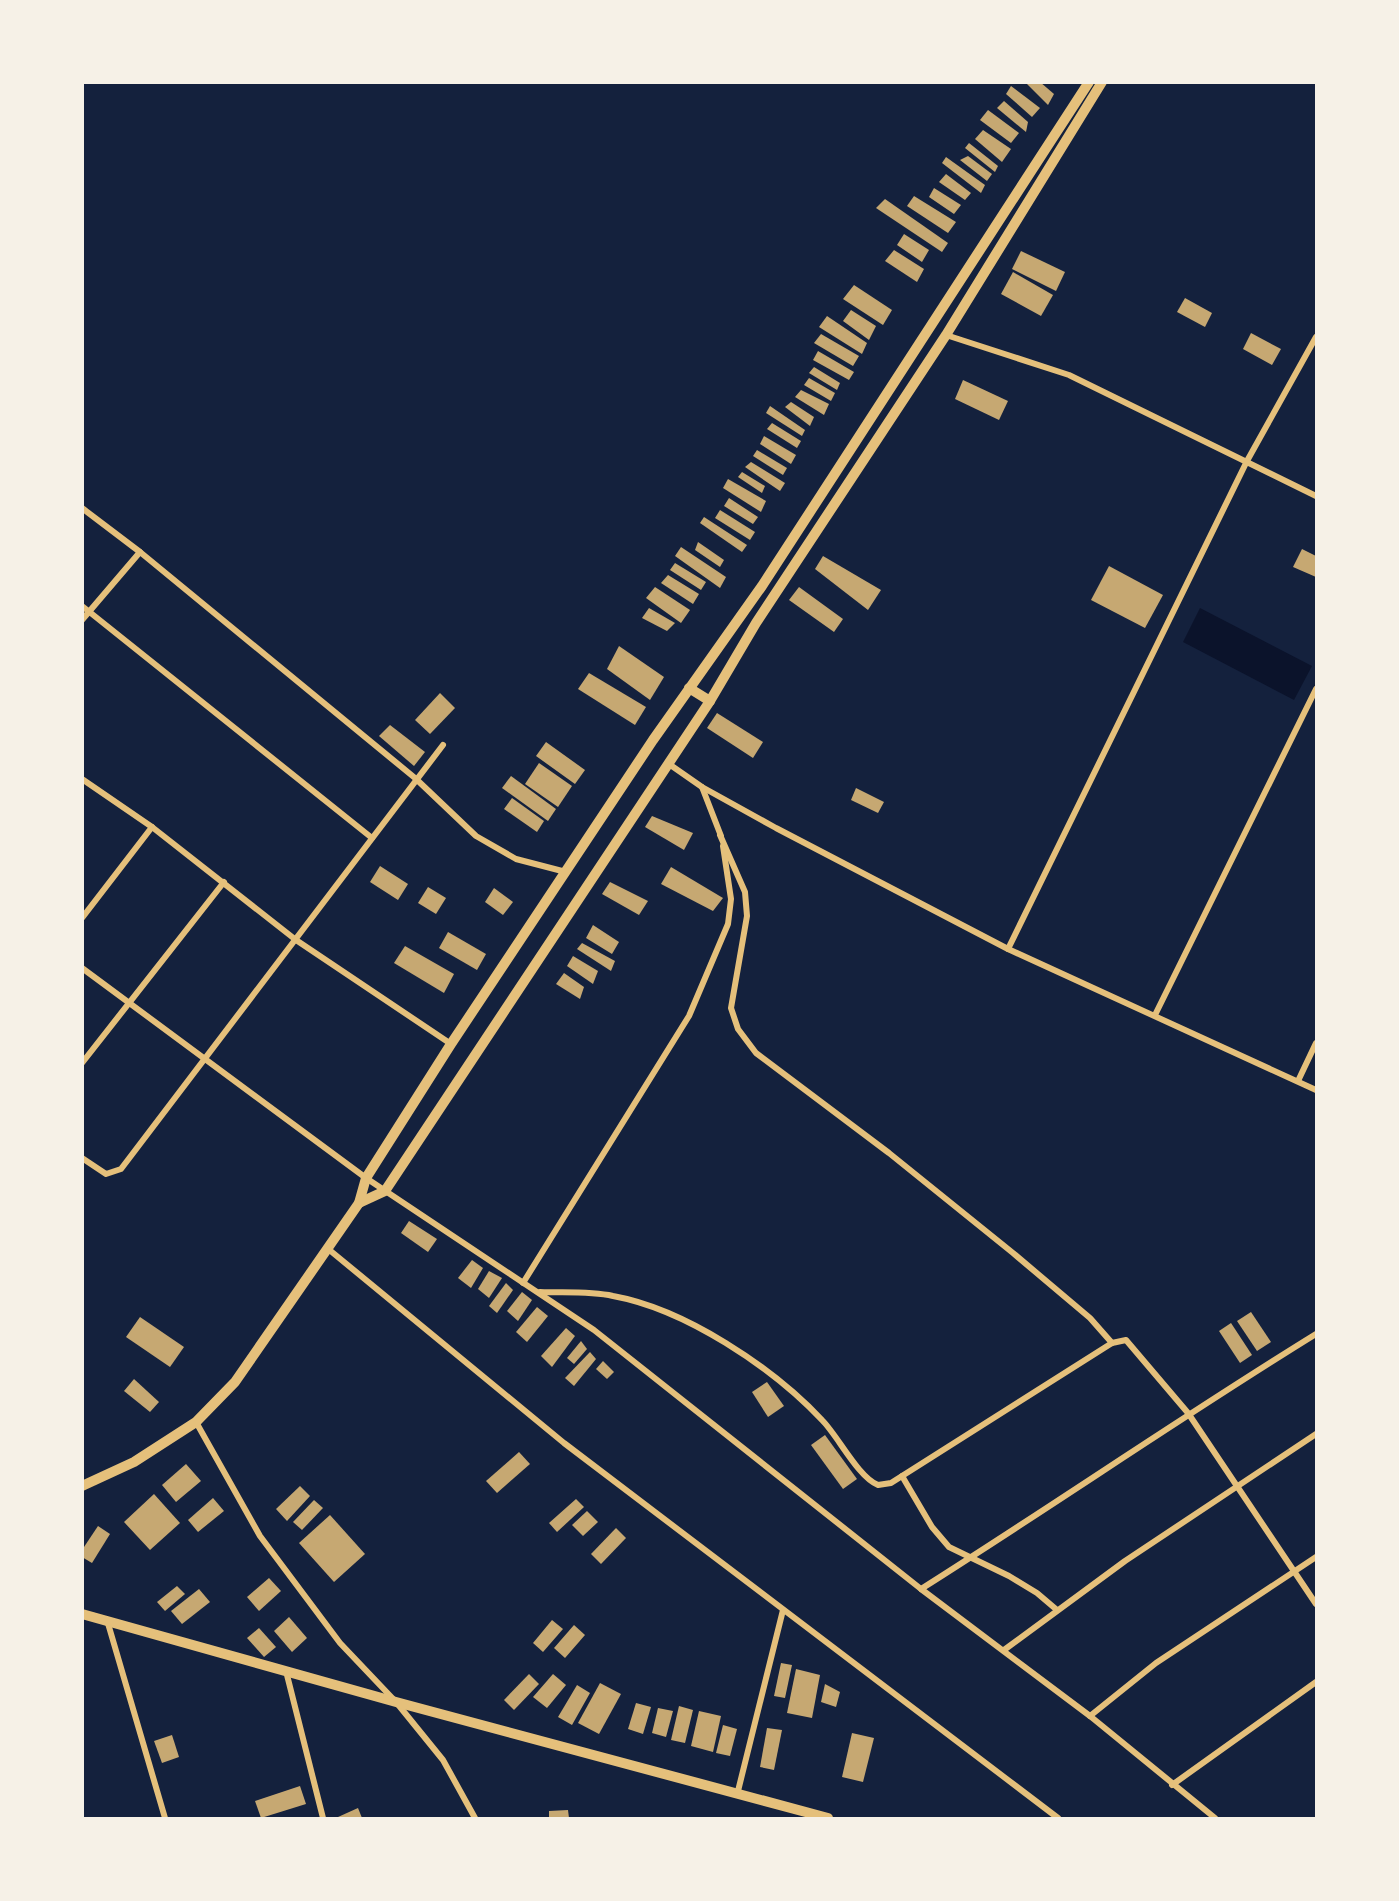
<svg xmlns="http://www.w3.org/2000/svg" width="1399" height="1901" viewBox="0 0 1399 1901" font-family="'Sofia Sans Condensed',sans-serif">
	<rect width="100%" height="100%" fill="#14213d"/>
	<path fill="#0b132b" d="M1200,608L1312,666L1294,700L1183,642Z"/>
	<g fill="#c6a872">
		<path d="M1025,82H1040L1054,94L1048,105Z"/>
		<path d="M1011,86L1040,108L1032,117L1006,94Z"/>
		<path d="M1004,101L1028,122L1026,132L997,108Z"/>
		<path d="M988,110L1019,133L1011,143L980,120Z"/>
		<path d="M983,130L1011,149L1002,162L975,139Z"/>
		<path d="M969,143L998,166L995,172L965,148Z"/>
		<path d="M968,156L992,174L987,181L960,160Z"/>
		<path d="M946,157L985,185L981,193L942,163Z"/>
		<path d="M946,174L971,193L965,200L939,182Z"/>
		<path d="M934,188L961,205L954,214L929,197Z"/>
		<path d="M914,196L956,222L948,233L907,206Z"/>
		<path d="M885,199L948,243L942,252L876,208Z"/>
		<path d="M904,234L929,250L922,262L897,245Z"/>
		<path d="M894,250L924,269L917,282L885,261Z"/>
		<path d="M1021,251L1065,272L1056,291L1012,269Z"/>
		<path d="M1013,272L1053,295L1041,316L1001,294Z"/>
		<path d="M854,285L892,310L883,325L843,299Z"/>
		<path d="M1185,298L1212,313L1205,327L1177,312Z"/>
		<path d="M851,310L876,326L869,340L843,321Z"/>
		<path d="M827,316L867,343L862,354L819,327Z"/>
		<path d="M1251,333L1281,349L1272,365L1243,349Z"/>
		<path d="M821,334L859,356L853,366L814,343Z"/>
		<path d="M818,351L854,372L849,380L813,360Z"/>
		<path d="M814,367L840,383L837,390L809,373Z"/>
		<path d="M809,378L835,393L831,401L804,385Z"/>
		<path d="M963,380L1008,401L999,420L955,399Z"/>
		<path d="M801,390L829,404L824,415L795,397Z"/>
		<path d="M791,402L814,417L810,426L785,407Z"/>
		<path d="M770,406L805,430L802,436L766,413Z"/>
		<path d="M772,423L801,441L797,448L767,429Z"/>
		<path d="M764,436L796,455L791,464L760,444Z"/>
		<path d="M757,450L787,468L783,475L753,456Z"/>
		<path d="M751,462L785,483L780,491L745,467Z"/>
		<path d="M742,472L765,486L762,493L738,477Z"/>
		<path d="M728,479L766,501L761,512L723,488Z"/>
		<path d="M729,498L758,517L753,524L724,506Z"/>
		<path d="M720,510L755,532L750,540L715,518Z"/>
		<path d="M704,517L747,545L742,552L700,523Z"/>
		<path d="M698,542L724,560L720,567L695,550Z"/>
		<path d="M681,547L726,577L720,588L675,556Z"/>
		<path d="M1302,549L1316,556V577L1293,567Z"/>
		<path d="M823,556L881,590L868,610L815,569Z"/>
		<path d="M675,563L706,582L701,590L670,570Z"/>
		<path d="M1109,566L1163,595L1145,628L1091,600Z"/>
		<path d="M668,575L699,594L693,604L661,583Z"/>
		<path d="M655,587L690,610L681,623L646,598Z"/>
		<path d="M799,587L843,619L834,632L789,600Z"/>
		<path d="M649,608L675,623L667,631L642,618Z"/>
		<path d="M619,646L664,677L650,700L607,669Z"/>
		<path d="M589,673L646,707L635,725L578,689Z"/>
		<path d="M440,693L455,708L430,734L415,720Z"/>
		<path d="M717,713L763,742L753,758L707,728Z"/>
		<path d="M390,725L425,752L414,766L379,736Z"/>
		<path d="M546,742L585,770L575,784L536,756Z"/>
		<path d="M539,763L572,786L558,807L525,784Z"/>
		<path d="M511,776L556,809L548,821L502,788Z"/>
		<path d="M856,788L884,802L878,813L851,800Z"/>
		<path d="M512,798L544,821L537,832L504,809Z"/>
		<path d="M652,816L693,833L684,850L645,827Z"/>
		<path d="M380,866L408,884L398,900L370,882Z"/>
		<path d="M671,867L723,898L713,911L661,884Z"/>
		<path d="M610,882L648,901L639,915L602,894Z"/>
		<path d="M428,887L446,898L436,914L418,903Z"/>
		<path d="M494,888L513,902L503,915L485,902Z"/>
		<path d="M593,925L619,942L612,954L586,938Z"/>
		<path d="M448,932L486,954L477,970L439,948Z"/>
		<path d="M582,943L615,961L611,971L577,949Z"/>
		<path d="M405,946L454,974L444,993L394,963Z"/>
		<path d="M573,956L598,971L593,984L567,966Z"/>
		<path d="M564,973L584,987L580,999L556,984Z"/>
		<path d="M409,1221L437,1239L428,1252L401,1233Z"/>
		<path d="M472,1260L483,1268L471,1288L458,1278Z"/>
		<path d="M489,1271L502,1278L489,1298L478,1289Z"/>
		<path d="M506,1283L513,1290L497,1313L489,1306Z"/>
		<path d="M522,1292L532,1300L518,1321L507,1311Z"/>
		<path d="M537,1307L548,1316L527,1342L516,1332Z"/>
		<path d="M1251,1312L1271,1342L1257,1351L1237,1321Z"/>
		<path d="M140,1317L184,1347L170,1367L126,1337Z"/>
		<path d="M1231,1323L1252,1355L1240,1363L1219,1331Z"/>
		<path d="M566,1328L575,1336L552,1367L541,1356Z"/>
		<path d="M581,1341L587,1349L574,1364L567,1358Z"/>
		<path d="M590,1352L596,1359L574,1386L565,1378Z"/>
		<path d="M603,1361L614,1372L607,1379L596,1369Z"/>
		<path d="M134,1379L159,1402L150,1412L124,1391Z"/>
		<path d="M767,1382L784,1406L768,1417L752,1392Z"/>
		<path d="M825,1435L857,1479L843,1489L811,1445Z"/>
		<path d="M519,1452L530,1464L497,1493L486,1481Z"/>
		<path d="M186,1464L201,1481L176,1502L162,1485Z"/>
		<path d="M300,1486L310,1496L287,1521L276,1509Z"/>
		<path d="M154,1494L180,1523L150,1550L124,1522Z"/>
		<path d="M213,1498L224,1511L198,1532L188,1520Z"/>
		<path d="M576,1499L584,1507L557,1532L549,1523Z"/>
		<path d="M314,1500L323,1508L302,1530L293,1522Z"/>
		<path d="M587,1511L598,1522L583,1536L572,1525Z"/>
		<path d="M330,1515L365,1554L334,1582L299,1543Z"/>
		<path d="M98,1526L110,1534L92,1563L82,1557V1550Z"/>
		<path d="M616,1528L626,1538L601,1564L591,1554Z"/>
		<path d="M269,1578L281,1591L259,1611L247,1597Z"/>
		<path d="M177,1586L185,1594L165,1611L157,1602Z"/>
		<path d="M199,1589L210,1602L182,1624L171,1611Z"/>
		<path d="M289,1617L307,1638L292,1652L274,1631Z"/>
		<path d="M552,1620L563,1629L543,1652L533,1643Z"/>
		<path d="M574,1625L585,1635L565,1658L554,1648Z"/>
		<path d="M259,1628L276,1647L264,1657L247,1638Z"/>
		<path d="M781,1663L792,1665L785,1698L774,1696Z"/>
		<path d="M796,1669L820,1675L812,1718L787,1713Z"/>
		<path d="M529,1674L539,1684L514,1710L504,1700Z"/>
		<path d="M553,1674L566,1685L547,1708L533,1697Z"/>
		<path d="M600,1683L621,1694L599,1734L578,1723Z"/>
		<path d="M825,1684L840,1692L836,1707L821,1702Z"/>
		<path d="M577,1685L590,1693L572,1725L558,1717Z"/>
		<path d="M636,1703L651,1707L643,1734L628,1729Z"/>
		<path d="M679,1706L693,1710L685,1743L671,1740Z"/>
		<path d="M658,1708L673,1711L666,1737L652,1733Z"/>
		<path d="M699,1711L721,1716L713,1752L691,1746Z"/>
		<path d="M723,1725L737,1729L730,1756L716,1753Z"/>
		<path d="M767,1728L782,1730L774,1770L760,1767Z"/>
		<path d="M852,1733L874,1738L863,1782L842,1777Z"/>
		<path d="M172,1735L179,1757L162,1763L154,1741Z"/>
		<path d="M300,1786L306,1804L261,1818L255,1801Z"/>
		<path d="M358,1808L362,1818H338V1817Z"/>
		<path d="M568,1810L569,1818H549V1811Z"/>
	</g>
	<g fill="none" stroke-linecap="round" stroke-linejoin="round">
		<g stroke="#e5c07b" stroke-width="6">
			<path d="M946,335L1069,375L1316,496"/>
			<path d="M82,508L140,552L415,778L476,836L516,859L566,872"/>
			<path d="M82,606L372,838"/>
			<path d="M82,620L140,552"/>
			<path d="M669,764L702,787L776,828L1008,949L1316,1090"/>
			<path d="M82,779L152,827L296,940L451,1044"/>
			<path d="M702,787L721,836"/>
			<path d="M720,835L745,892L747,916L731,1008L738,1029L756,1053L889,1153L1013,1253L1090,1318L1112,1343"/>
			<path d="M82,918L152,827"/>
			<path d="M1008,949L1247,461L1316,337"/>
			<path d="M82,968L366,1178L594,1330L921,1589L1090,1716L1215,1818"/>
			<path d="M1155,1015L1316,689"/>
			<path d="M82,1063L224,882"/>
			<path d="M1298,1081L1316,1043"/>
			<path d="M82,1158L106,1174L121,1169L443,745"/>
			<path d="M327,1248L564,1443L1058,1818"/>
			<path d="M523,1283L689,1016L728,924L731,899L723,846"/>
			<path d="M540,1292C564,1293 590,1291 613,1296C685,1309 772,1367 822,1420C838,1436 858,1477 878,1485L891,1483L1112,1343L1126,1340L1188,1413L1316,1604"/>
			<path d="M196,1422L260,1536L340,1643L396,1702L443,1760L475,1818"/>
			<path d="M902,1476L932,1527L949,1547L1009,1576L1037,1593L1057,1610"/>
			<path d="M921,1589C1054,1505 1183,1416 1316,1334"/>
			<path d="M107,1620L165,1818"/>
			<path d="M1004,1650L1125,1561L1316,1434"/>
			<path d="M286,1671L323,1818"/>
			<path d="M1090,1716L1156,1663L1316,1557"/>
			<path d="M1172,1785L1316,1682"/>
			<path d="M737,1795L783,1610"/>
		</g>
		<g stroke="#e5c07b" stroke-width="10">
			<path d="M689,688L710,701"/>
			<path d="M359,1203L385,1191L710,701L756,623L946,335L1102,82"/>
			<path d="M82,1486L134,1462L196,1422L235,1382L359,1203L366,1178L451,1044L653,740L762,586L1089,82"/>
			<path d="M82,1614L396,1702L828,1818"/>
		</g>
	</g>
	<rect width="1399" height="1901" fill="none" stroke="#f6f1e7" stroke-width="168"/>
</svg>
